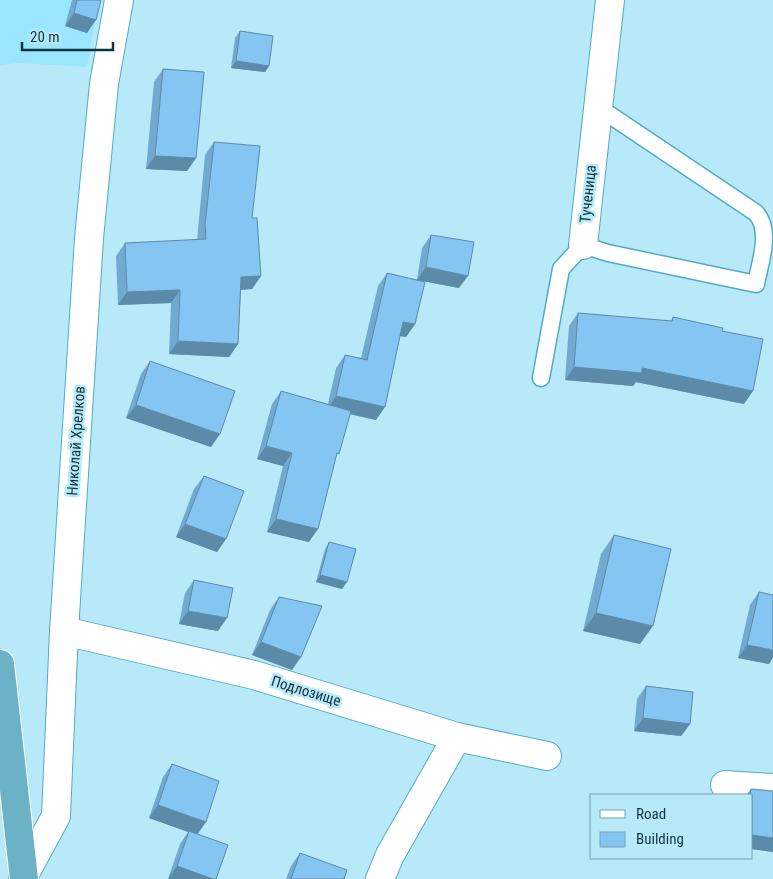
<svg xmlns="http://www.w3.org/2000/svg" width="773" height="879" viewBox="0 0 773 879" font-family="'Roboto Condensed',sans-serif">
	<rect width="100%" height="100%" fill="#b8e9f9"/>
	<path fill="#9ae6fe" d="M0,0H99L87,67L18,63L0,65Z"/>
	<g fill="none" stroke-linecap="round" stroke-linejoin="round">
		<g stroke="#52abc5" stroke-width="19">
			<path id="service" d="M541,378L561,269L583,245L608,253L756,284C760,262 772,231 756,213L598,107"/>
		</g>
		<g stroke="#52abc5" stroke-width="30">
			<g id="minor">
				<path d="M583,245L610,0"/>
				<path d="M64,631L254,675L457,737L547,756"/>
				<path d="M725,785L773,788"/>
				<path d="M23,877L56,816L64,631L89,238L104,84L119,0"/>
				<path d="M380,879L390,855L457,737"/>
			</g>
		</g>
		<g stroke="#fff" stroke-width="30">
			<path id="trunk" d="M0,664L24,879"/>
		</g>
		<use href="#service" stroke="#fff" stroke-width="16"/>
		<use href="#minor" stroke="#fff" stroke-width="28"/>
		<use href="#trunk" stroke="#6cb2c6" stroke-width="28"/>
	</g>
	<g fill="#72a9d0">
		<path d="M72,0H101L87,33L65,26Z"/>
		<path d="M240,31L269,66L265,72L231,68L235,38Z"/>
		<path d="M163,69L196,158L187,171L146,169L154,82Z"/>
		<path d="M214,142L252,218L261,276L252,289L241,290L238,344L229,357L169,354L171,303L118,305L116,256L125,243L197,240L205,155Z"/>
		<path d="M431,235L459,288L417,280L415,324L406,337L400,336L376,420L350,414L309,542L267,532L283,466L257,459L272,404L281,391L328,404L336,368L345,355L361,358L378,286L387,273L417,280L422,248Z"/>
		<path d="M578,313L671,321L673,317L722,331L744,404L636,382L633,386L565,380L569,326Z"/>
		<path d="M150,361L211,447L126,418L141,374Z"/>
		<path d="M204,476L226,539L217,552L176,537L194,489Z"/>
		<path d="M614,535L640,644L583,631L601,554Z"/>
		<path d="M329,542L342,589L316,582L325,549Z"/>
		<path d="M194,580L218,631L179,624L185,593Z"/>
		<path d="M759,592L773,595V657L769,664L738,658L750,605Z"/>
		<path d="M279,597L292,670L252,655L270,610Z"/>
		<path d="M646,686L690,724L681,736L634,731L637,699Z"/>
		<path d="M172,764L197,834L216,879H168L180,844L188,832L149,818L163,777Z"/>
		<path d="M751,789L773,791V852L752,849V795H746Z"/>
		<path d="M300,853L344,879H286L291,866Z"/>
	</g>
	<g fill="#5c8aa9">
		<path d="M74,13L96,20L87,33L65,26Z"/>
		<path d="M236,61L269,66L265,72L231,68Z"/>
		<path d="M155,156L196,158L187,171L146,169Z"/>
		<path d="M426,267L468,276L459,288L417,280Z"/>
		<path d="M261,276L252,289L232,290L241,277Z"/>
		<path d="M180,290L171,303L118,305L127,292Z"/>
		<path d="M403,322L415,324L406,337L394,335Z"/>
		<path d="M178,341L238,344L229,357L169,354Z"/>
		<path d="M574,367L642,368L753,391L744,404L636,382L633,386L565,380Z"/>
		<path d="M336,396L385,407L376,420L327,409Z"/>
		<path d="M136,405L220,434L211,447L126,418Z"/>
		<path d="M266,446L292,453L283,466L257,459Z"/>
		<path d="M276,519L318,529L309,542L267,532Z"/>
		<path d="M185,524L226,539L217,552L176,537Z"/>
		<path d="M320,575L347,582L342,589L316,582Z"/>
		<path d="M188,611L227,618L218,631L179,624Z"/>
		<path d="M596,613L653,626L640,644L583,631Z"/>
		<path d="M261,642L301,657L292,670L252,655Z"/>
		<path d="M747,645L773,650V657L769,664L738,658Z"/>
		<path d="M643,718L690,724L681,736L634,731Z"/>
		<path d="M158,805L206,822L197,835L149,818Z"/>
		<path d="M752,835L773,838V852L752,849Z"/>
		<path d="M177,866L213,879H168Z"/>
	</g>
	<g fill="#84c5f2" stroke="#5c8aa9">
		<path d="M77,0H101L96,20L74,13Z"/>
		<path d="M240,31L273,36L269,66L236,61Z"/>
		<path d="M163,69L204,72L196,158L155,156Z"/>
		<path d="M214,142L260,146L252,218H257L261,276L241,277L238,344L178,341L180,290L127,292L125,243L206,239L205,225Z"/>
		<path d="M431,235L474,242L468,276L426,267Z"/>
		<path d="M387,273L425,282L415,324L403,322L385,407L336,396L345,355L367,360Z"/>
		<path d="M578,313L672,321L673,317L723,328L722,331L763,339L753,391L642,368V373L574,367Z"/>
		<path d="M150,361L235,391L220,434L136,405Z"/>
		<path d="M281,391L351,411L339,454L337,453L318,529L276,519L292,453L266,446Z"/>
		<path d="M204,476L244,491L226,539L185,524Z"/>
		<path d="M614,535L671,549L653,626L596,613Z"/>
		<path d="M329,542L356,549L347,582L320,575Z"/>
		<path d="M194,580L233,588L227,618L188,611Z"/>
		<path d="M759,592L773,595V650L747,645Z"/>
		<path d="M279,597L322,606L301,657L261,642Z"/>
		<path d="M646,686L693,692L690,724L643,718Z"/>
		<path d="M172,764L219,781L206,822L158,805Z"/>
		<path d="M751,789L773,791V838L752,835V795H750Z"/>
		<path d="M189,831L228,845L216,879H213L177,866Z"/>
		<path d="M300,853L347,870L344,879H291Z"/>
	</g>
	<g text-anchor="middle" stroke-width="5" stroke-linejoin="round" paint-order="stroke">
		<g font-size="15" fill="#0e353f" stroke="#b8e9f9">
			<text transform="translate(588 194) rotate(-84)" y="5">Тученица</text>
			<text transform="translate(76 441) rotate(-86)" y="5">Николай Хрелков</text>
			<text transform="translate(306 691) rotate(17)" y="5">Подлозище</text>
		</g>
	</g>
	<rect x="590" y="794" width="162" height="65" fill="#b8e9f9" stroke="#74a1af"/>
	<rect x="600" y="810" width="25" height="8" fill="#ffffff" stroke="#74a1af"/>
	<text x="636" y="819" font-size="15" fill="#0e353f">Road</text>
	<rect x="600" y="832" width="25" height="15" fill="#84c5f2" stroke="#74a1af"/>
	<text x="636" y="844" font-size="15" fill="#0e353f">Building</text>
	<path d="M22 42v8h91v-8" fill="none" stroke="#0e353f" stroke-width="2.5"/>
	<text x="30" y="42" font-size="15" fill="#0e353f" stroke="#b8e9f9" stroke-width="4" paint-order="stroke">20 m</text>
</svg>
